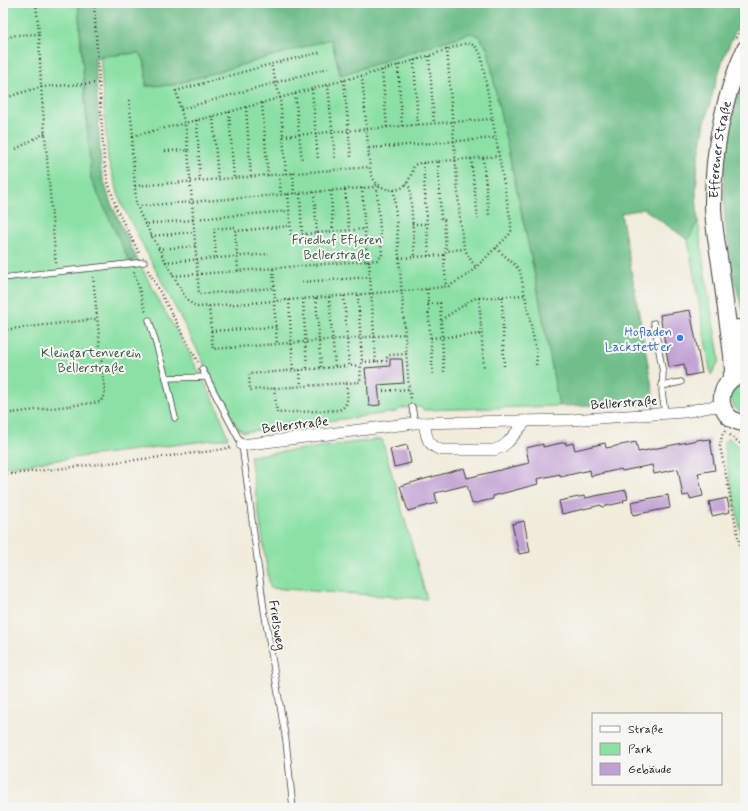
<svg xmlns="http://www.w3.org/2000/svg" width="748" height="811" viewBox="0 0 748 811" font-family="Mynerve,sans-serif">
	<rect width="100%" height="100%" fill="#f6f6f2"/>
	<filter id="ink" filterUnits="userSpaceOnUse"><feTurbulence type="fractalNoise" baseFrequency=".025" numOctaves="2"/><feDisplacementMap in="SourceGraphic" scale="8" xChannelSelector="R" yChannelSelector="G"/><feConvolveMatrix kernelMatrix="1 2 1 2 8 2 1 2 1" color-interpolation-filters="sRGB"/></filter>
	<filter id="wash" filterUnits="userSpaceOnUse"><feTurbulence type="fractalNoise" baseFrequency=".012" numOctaves="4" result="noise"/><feDisplacementMap in="SourceGraphic" scale="16" xChannelSelector="R" yChannelSelector="G"/><feGaussianBlur stdDeviation="0.9" result="paint"/><feColorMatrix in="noise" values="0 0 0 0 0 0 0 0 0 0 0 0 0 0 0 0 0 1.4 0 .05"/><feComposite in="paint" operator="in"/></filter>
	<g filter="url(#wash)">
		<rect width="100%" height="100%" fill="#f1ecdb"/>
		<g fill="#8be1a5" stroke="#547e60">
			<path d="M3,3H78L91,179L129,260L137,259L163,308L189,353L218,409L228,438L3,467Z"/>
			<path d="M471,33L479,36L488,49L497,98L534,271L559,406L424,410L420,407L401,408L397,412L244,432L238,428L122,205L108,161L100,56L138,53C148,58 145,75 146,86L172,85L331,39L340,75Z"/>
			<path d="M698,221L705,275L719,356V361L711,375L688,240Z"/>
			<path d="M741,385H745V413C729,410 727,392 741,385Z"/>
			<path d="M729,438L745,453V552L726,460L724,442Z"/>
			<path d="M382,439L427,599L270,588L250,456Z"/>
		</g>
		<g fill="#70bf8a" stroke="#466e53">
			<path d="M78,3H745V14L738,25L723,59L713,92L705,123L698,160L696,192L698,221L688,240L644,209L621,213L655,404L559,406L534,271L497,98L488,49L479,36L470,33L341,75L331,39L172,85L146,86C145,75 148,58 138,53L95,57L101,171L110,201L137,259L129,261L91,179Z"/>
			<path d="M745,73V314C736,292 731,269 728,246C719,187 724,129 745,73Z"/>
		</g>
		<g id="blocks">
			<g fill="#c09fd3">
				<path d="M690,310L702,373L686,376L684,364L669,367L660,315Z"/>
				<path d="M390,359H402L404,383L378,385L380,405L369,406L367,379H366L365,368L390,366Z"/>
				<path d="M702,439V440L710,439L715,470L698,473L703,496L690,499L689,495L683,496L678,469L654,474L652,465L622,471L621,469L591,476L590,470L560,477V474L537,479L538,484L493,496V499L472,504L467,485L435,493L437,503L408,511L400,486L464,468L467,478L529,463L526,448L543,444V447L566,442V445L573,443L575,450L605,443L606,448L636,442L638,452Z"/>
				<path d="M407,445L411,463L394,467L390,449Z"/>
				<path d="M626,490L628,499L623,500L624,502L602,507L601,505L562,514L559,501L584,496L585,498Z"/>
				<path d="M668,495L670,508L633,515L631,502Z"/>
				<path d="M727,498L730,512L712,516L709,502Z"/>
				<path d="M524,521L530,552L519,554L512,524Z"/>
			</g>
		</g>
	</g>
	<g filter="url(#ink)">
		<use href="#blocks" fill-opacity="0" stroke="#3c3b39" stroke-width="1"/>
		<g fill="none" stroke-linecap="round" stroke-linejoin="round">
			<g stroke="#3c3b39" stroke-width="7">
				<g id="lane">
					<path d="M3,278C50,272 97,268 144,262"/>
					<path d="M149,320L166,378L207,377"/>
					<path d="M654,323L663,373L662,392L665,413"/>
					<path d="M202,369L242,445L264,610L286,741L293,808"/>
					<path d="M166,378L175,418"/>
					<path d="M662,386L681,382"/>
					<path d="M412,407L415,423"/>
				</g>
			</g>
			<g stroke="#3c3b39" stroke-width="12">
				<g id="street">
					<path d="M424,423C427,437 426,444 441,450H494L502,447L508,442L526,421"/>
					<path d="M242,445L415,423L570,420L684,412L709,407L723,406"/>
				</g>
			</g>
			<g stroke="#3c3b39" stroke-width="18">
				<g id="secondary">
					<path d="M738,328L745,360"/>
					<path d="M745,374C712,380 716,422 745,423"/>
					<path id="s1" d="M730,380L733,372L732,355C728,325 724,294 720,264C717,244 713,224 713,204C713,150 723,98 745,49"/>
				</g>
			</g>
			<g stroke="#3c3b39" stroke-width="2.5" stroke-dasharray="1 3" stroke-linecap="butt">
				<path d="M36,3L39,34L41,87L56,265"/>
				<path d="M94,3L104,160L108,182L117,210L140,255"/>
				<path d="M736,38L745,21"/>
				<path d="M3,39L16,35L39,34"/>
				<path d="M447,49L460,220C463,241 462,250 476,267"/>
				<path d="M429,56L434,123"/>
				<path d="M414,60L418,125"/>
				<path d="M398,65L402,126"/>
				<path d="M382,70L387,127"/>
				<path d="M362,76L370,169C371,173 372,177 374,180C382,191 399,194 407,183C411,177 412,171 414,165L420,163L499,156"/>
				<path d="M344,80L351,157"/>
				<path d="M328,85L335,159"/>
				<path d="M312,89L318,160"/>
				<path d="M295,94L302,161"/>
				<path d="M3,99L17,94L41,87L98,83"/>
				<path d="M129,100L133,136L229,112L344,80C379,72 413,61 446,50C452,48 465,42 470,44C475,45 479,50 481,55L511,223V231L509,235L471,272L463,278L449,286L427,289L198,307L192,304L185,297L140,214L136,202L132,146L133,136"/>
				<path d="M262,103L268,176"/>
				<path d="M246,107L251,177"/>
				<path d="M181,109L328,68"/>
				<path d="M229,112L234,179"/>
				<path d="M213,116L218,180"/>
				<path d="M197,120L200,181"/>
				<path d="M283,136L452,122L492,119"/>
				<path d="M369,148L495,138"/>
				<path d="M16,149L45,133"/>
				<path d="M188,150L186,129L176,91L271,64"/>
				<path d="M165,151L188,150L199,294L274,288"/>
				<path d="M483,158L489,215"/>
				<path d="M471,159L478,219"/>
				<path d="M438,162L441,219L444,220L446,251"/>
				<path d="M423,163L429,256"/>
				<path d="M293,173L294,194"/>
				<path d="M286,174L280,98L271,64L322,52"/>
				<path d="M279,175L281,195"/>
				<path d="M406,184L410,188L415,257"/>
				<path d="M135,186L370,167"/>
				<path d="M362,188L367,261"/>
				<path d="M345,190L349,230"/>
				<path d="M394,190L409,389L411,399"/>
				<path d="M331,191L333,231"/>
				<path d="M314,192L317,233"/>
				<path d="M288,194L291,235L365,229"/>
				<path d="M300,194L302,234"/>
				<path d="M137,206L191,202L362,188L373,187L378,184"/>
				<path d="M193,219L289,211"/>
				<path d="M144,224L193,220"/>
				<path d="M412,224H427"/>
				<path d="M235,231L290,226"/>
				<path d="M151,236L194,232"/>
				<path d="M496,248L515,265L520,271L537,355L536,367"/>
				<path d="M158,249L195,246"/>
				<path d="M444,255L446,287"/>
				<path d="M216,257L214,229L235,227L238,271"/>
				<path d="M399,258L444,255L446,251L464,249"/>
				<path d="M369,261L376,362"/>
				<path d="M165,262L269,254"/>
				<path d="M273,269L275,301"/>
				<path d="M148,270L198,362"/>
				<path d="M134,272L146,313"/>
				<path d="M173,276L377,260L382,256L377,191L380,185"/>
				<path d="M302,282L370,277"/>
				<path d="M427,289L433,376"/>
				<path d="M358,295L362,362L361,365L360,382L250,390L249,374L361,365"/>
				<path d="M344,296L349,366"/>
				<path d="M329,297L335,367"/>
				<path d="M502,297L504,366"/>
				<path d="M316,298L321,368"/>
				<path d="M479,298L524,295"/>
				<path d="M303,299L307,369"/>
				<path d="M289,300L293,370"/>
				<path d="M274,301L277,344"/>
				<path d="M428,304L440,303L444,373"/>
				<path d="M209,307L213,349L405,334"/>
				<path d="M441,320L473,299L477,298H479L484,368"/>
				<path d="M3,330L97,319"/>
				<path d="M211,331L276,327"/>
				<path d="M431,338L482,334"/>
				<path d="M362,362L387,361V358L389,355L406,354"/>
				<path d="M300,370L301,386"/>
				<path d="M274,388L277,413L339,410C351,405 347,393 346,383"/>
				<path d="M383,391L409,389"/>
				<path d="M3,414L100,402L105,395L93,277"/>
				<path d="M725,431L722,435L720,446L745,571"/>
				<path d="M730,435L742,445H745"/>
				<path d="M3,475L213,451L233,447"/>
			</g>
			<use href="#lane" stroke="#fff" stroke-width="5.5"/>
			<use href="#street" stroke="#fff" stroke-width="11"/>
			<use href="#secondary" stroke="#fff" stroke-width="16"/>
		</g>
	</g>
	<circle fill="#3f7fe0" stroke="#f6f6f2" stroke-width="1.5" cx="680" cy="338" r="4"/>
	<g text-anchor="middle" stroke-width="4" stroke-linejoin="round" paint-order="stroke">
		<g font-size="13" fill="#1c1c1c" stroke="#f6f6f2">
			<text dy="5" stroke="none"><textPath href="#s1" startOffset="233">Efferener Straße</textPath></text>
			<text transform="translate(624 402) rotate(-4)" y="5">Bellerstraße</text>
			<text transform="translate(295 424) rotate(-7)" y="5">Bellerstraße</text>
			<text transform="translate(278 625) rotate(81)" y="5">Frielsweg</text>
		</g>
		<g font-size="13" fill="#3d5745" stroke="#f6f6f2">
			<text x="337" y="244">Friedhof Efferen<tspan x="337" dy="15">Bellerstraße</tspan></text>
			<text x="91" y="357">Kleingartenverein<tspan x="91" dy="15">Bellerstraße</tspan></text>
		</g>
		<g font-size="13" fill="#366cbe" stroke="#f6f6f2" text-anchor="end">
			<text x="672" y="336">Hofladen<tspan x="672" dy="15">Lackstetter</tspan></text>
		</g>
	</g>
	<rect width="748" height="811" fill="none" stroke="#f6f6f2" stroke-width="16"/>
	<rect x="592" y="713" width="130" height="72" fill="#f6f6f2" stroke="#9f9f9c"/>
	<rect x="600" y="726" width="20" height="6" fill="#ffffff" stroke="#9f9f9c"/>
	<text x="628" y="733" font-size="12" fill="#1c1c1c">Straße</text>
	<rect x="600" y="743" width="20" height="12" fill="#8be1a5" stroke="#9f9f9c"/>
	<text x="628" y="753" font-size="12" fill="#1c1c1c">Park</text>
	<rect x="600" y="763" width="20" height="12" fill="#c09fd3" stroke="#9f9f9c"/>
	<text x="628" y="773" font-size="12" fill="#1c1c1c">Gebäude</text>
</svg>
